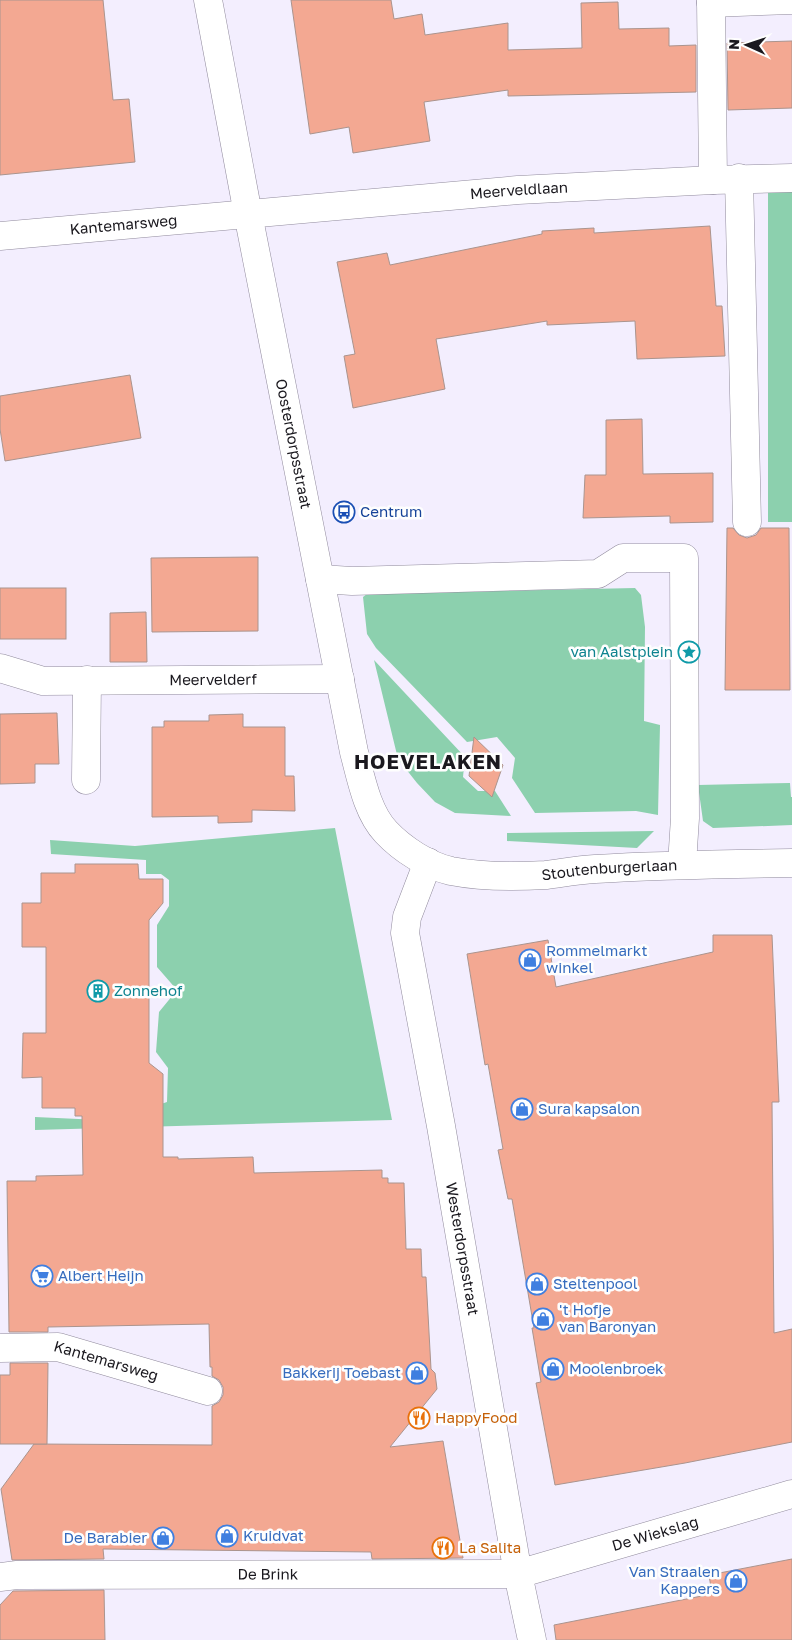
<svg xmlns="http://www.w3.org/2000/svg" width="792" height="1640" viewBox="0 0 792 1640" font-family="'Golos Text',sans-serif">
	<rect width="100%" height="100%" fill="#f3eefe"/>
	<g fill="#8cd0ae">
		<rect x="768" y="184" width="24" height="338"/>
		<path d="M635,588L641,595L645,627L644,721L660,725L658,815L636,811L535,813L512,778L515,758L497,737L467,742L376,648L367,634L363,597L367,594Z"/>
		<path d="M374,660L465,757L463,777L478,791H495L511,816L455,813L435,802L417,783L398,759Z"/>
		<path d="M790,783L791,797H792V825L713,828L703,821L698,785Z"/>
		<path d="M335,828L392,1120L35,1130V1117L144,1122L158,1105L167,1102L168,1068L156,1052L159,1012L177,990L157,967V925L169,906V880L161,874H146V860L51,854L50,840L135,846Z"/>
		<path d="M654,831L637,848L507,841V833Z"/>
	</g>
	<g fill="#f3a892" stroke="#aa948e">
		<path d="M0,0H103L113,100L129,99L135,162L0,175Z"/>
		<path d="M291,0H391L394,19L422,14L425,35L508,23V50L582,48L581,3L618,2L619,29L669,28V46L696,45V92L508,96V90L424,102L430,141L353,153L349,127L310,134Z"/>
		<path d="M792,41V108L728,110L727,43Z"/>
		<path d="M710,226L716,306H722L725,356L637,359L635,321L547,325V321L436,339L445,389L353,408L344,356L355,354L337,262L387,253L390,265L542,234V231L594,228V233Z"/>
		<path d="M130,375L141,438L5,461L0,429V396Z"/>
		<path d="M642,419L643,474L713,473V522L670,523V516L583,518L585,475H606V420Z"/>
		<path d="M727,528H733L739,535L747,538L756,535L761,528H789L790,690H725Z"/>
		<path d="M258,557V631L152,632L151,558Z"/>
		<rect x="0" y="588" width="66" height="51"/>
		<path d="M146,612L147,662H110V613Z"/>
		<path d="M57,713L59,764H35V783L0,784V714Z"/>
		<path d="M243,714V727H285V776H294L295,811L252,810V822L218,823V816L152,817V727H164V721H209V715Z"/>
		<path d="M474,737L503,765L492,797L469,776Z"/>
		<path d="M75,864H138L139,879H163V903L149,920V1063L163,1074V1157H178V1159L253,1157L254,1173L382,1170V1178H388V1183H404L406,1249H421L422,1277H426L431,1369L435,1373L437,1389L390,1447L443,1441L463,1558L372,1559L371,1552L103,1549L104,1559L12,1560L1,1489L34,1444L212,1445V1406L219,1402L223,1395V1387L219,1380L212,1376V1367H210L209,1324L48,1327V1332H9L7,1181H36V1176L83,1175L82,1116H75V1108H42V1077L22,1078L23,1033H46V947H22V903H41V873H75Z"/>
		<path d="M713,935H772L779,1102H772L774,1333L792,1329V1442L685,1463L555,1485L536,1383L541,1382L532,1328H534L512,1199H508L498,1150L503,1149L488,1064L485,1065L467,954L548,940L556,987L713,952Z"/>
		<path d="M10,1363H48L47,1444H0V1375H10Z"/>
		<path d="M792,1559V1640H556L554,1625L712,1594L709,1575Z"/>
		<path d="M104,1590L105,1640H0V1605L13,1591Z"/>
	</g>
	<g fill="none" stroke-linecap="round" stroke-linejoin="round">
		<g stroke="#918b9d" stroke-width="29">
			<g id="minor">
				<path id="s1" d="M208,0L248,214L354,752C361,778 367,812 386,832C402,849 428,866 451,871C482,877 514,877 546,875C562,873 578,870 595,869C660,865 726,864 792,863"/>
				<path d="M711,0L713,180"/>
				<path d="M711,3L792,0"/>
				<path d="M739,178L747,522"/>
				<path id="s2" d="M0,236L518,190L713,180L792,178"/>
				<path d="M320,579L352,581L598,574L623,558H684L685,818L682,864"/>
				<path id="s3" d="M0,668L43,681L340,679"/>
				<path d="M86,780L87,680"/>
				<path id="s4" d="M428,862L407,917L405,933L441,1126L518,1574L532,1640"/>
				<path id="s5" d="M0,1348L58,1347L208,1391"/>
				<path id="s6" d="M0,1577L17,1575L518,1574L792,1494"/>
			</g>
		</g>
		<use href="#minor" stroke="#fff" stroke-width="28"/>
	</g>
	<defs>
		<g id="bus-ring" transform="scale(1.125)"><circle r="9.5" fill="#fefefe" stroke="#1a4fb4" stroke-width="1.5"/><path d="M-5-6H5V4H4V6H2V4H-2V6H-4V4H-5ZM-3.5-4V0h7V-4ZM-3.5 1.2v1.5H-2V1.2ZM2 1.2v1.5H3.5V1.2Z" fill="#1a4fb4"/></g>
		<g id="sight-ring" transform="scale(1.125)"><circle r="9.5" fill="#fefefe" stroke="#0f9aa8" stroke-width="1.5"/><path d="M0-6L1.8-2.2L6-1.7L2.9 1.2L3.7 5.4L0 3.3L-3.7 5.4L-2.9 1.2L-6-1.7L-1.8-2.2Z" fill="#0f9aa8"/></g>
		<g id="shop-ring" transform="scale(1.125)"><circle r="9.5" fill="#fefefe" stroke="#3f7fe0" stroke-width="1.5"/><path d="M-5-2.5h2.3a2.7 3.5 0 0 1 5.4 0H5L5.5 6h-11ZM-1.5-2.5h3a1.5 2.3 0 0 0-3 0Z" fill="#3f7fe0"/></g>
		<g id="building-ring" transform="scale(1.125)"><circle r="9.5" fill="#fefefe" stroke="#0f9aa8" stroke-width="1.5"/><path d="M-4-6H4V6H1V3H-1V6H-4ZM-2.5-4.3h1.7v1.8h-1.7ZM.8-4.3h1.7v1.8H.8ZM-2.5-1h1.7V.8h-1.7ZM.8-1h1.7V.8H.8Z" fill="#0f9aa8"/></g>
		<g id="supermarket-ring" transform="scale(1.125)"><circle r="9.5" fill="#fefefe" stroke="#3f7fe0" stroke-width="1.5"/><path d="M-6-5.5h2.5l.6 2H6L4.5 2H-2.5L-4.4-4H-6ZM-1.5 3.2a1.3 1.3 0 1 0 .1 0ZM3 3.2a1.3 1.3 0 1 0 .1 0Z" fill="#3f7fe0"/></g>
		<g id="restaurant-ring" transform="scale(1.125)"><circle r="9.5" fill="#fefefe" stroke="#e8710a" stroke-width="1.5"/><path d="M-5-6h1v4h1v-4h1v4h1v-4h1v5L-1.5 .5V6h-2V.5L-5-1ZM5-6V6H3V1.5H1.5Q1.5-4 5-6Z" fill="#e8710a"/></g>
	</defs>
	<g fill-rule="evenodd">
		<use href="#bus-ring" x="344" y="512"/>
		<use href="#sight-ring" x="689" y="652"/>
		<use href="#shop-ring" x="530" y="960"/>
		<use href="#building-ring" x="98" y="991"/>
		<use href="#shop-ring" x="522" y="1109"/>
		<use href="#supermarket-ring" x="42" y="1276"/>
		<use href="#shop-ring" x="537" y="1284"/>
		<use href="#shop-ring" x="543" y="1319"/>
		<use href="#shop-ring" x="553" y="1369"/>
		<use href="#shop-ring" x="417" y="1373"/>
		<use href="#restaurant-ring" x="419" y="1418"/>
		<use href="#shop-ring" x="227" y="1536"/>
		<use href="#shop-ring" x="163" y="1538"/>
		<use href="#restaurant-ring" x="443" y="1548"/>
		<use href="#shop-ring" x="736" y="1581"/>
	</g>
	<g text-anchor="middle" stroke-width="5" stroke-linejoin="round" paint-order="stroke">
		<g font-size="15" fill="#1a181e" stroke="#fefefe">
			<text dy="5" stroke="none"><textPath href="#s2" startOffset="521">Meerveldlaan</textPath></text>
			<text dy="5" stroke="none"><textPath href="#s2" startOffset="124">Kantemarsweg</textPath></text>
			<text dy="5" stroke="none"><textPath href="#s1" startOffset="452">Oosterdorpsstraat</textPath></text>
			<text dy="5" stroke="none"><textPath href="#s3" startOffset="215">Meervelderf</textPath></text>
			<text dy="5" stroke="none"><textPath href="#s1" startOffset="1089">Stoutenburgerlaan</textPath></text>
			<text dy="5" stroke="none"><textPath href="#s4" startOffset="396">Westerdorpsstraat</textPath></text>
			<text dy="5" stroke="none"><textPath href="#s5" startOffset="108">Kantemarsweg</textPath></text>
			<text dy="5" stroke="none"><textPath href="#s6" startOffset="661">De Wiekslag</textPath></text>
			<text dy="5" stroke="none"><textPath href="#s6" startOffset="268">De Brink</textPath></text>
		</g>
		<g font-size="15" fill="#164399" stroke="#fefefe" text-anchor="start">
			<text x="360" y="517">Centrum</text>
		</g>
		<g font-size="15" fill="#0d838f" stroke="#fefefe" text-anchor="end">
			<text x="673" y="657">van Aalstplein</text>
			<text x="114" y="996" text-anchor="start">Zonnehof</text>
		</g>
		<g font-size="15" fill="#366cbe" stroke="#fefefe" text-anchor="start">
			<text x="546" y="956">Rommelmarkt<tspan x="546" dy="17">winkel</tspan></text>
			<text x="538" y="1114">Sura kapsalon</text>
			<text x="58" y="1281">Albert Heijn</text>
			<text x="553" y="1289">Steltenpool</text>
			<text x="559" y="1315">'t Hofje<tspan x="559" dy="17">van Baronyan</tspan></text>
			<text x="569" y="1374">Moolenbroek</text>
			<text x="401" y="1378" text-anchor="end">Bakkerij Toebast</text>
			<text x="243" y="1541">Kruidvat</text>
			<text x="147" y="1543" text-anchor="end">De Barabier</text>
			<text x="720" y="1577" text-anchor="end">Van Straalen<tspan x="720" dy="17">Kappers</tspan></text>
		</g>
		<g font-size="15" fill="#c56008" stroke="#fefefe" text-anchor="start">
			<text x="435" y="1423">HappyFood</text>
			<text x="459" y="1553">La Salita</text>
		</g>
		<g font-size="20" font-weight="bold" letter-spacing="1" fill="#1a181e" stroke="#fefefe">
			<text x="428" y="769">HOEVELAKEN</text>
		</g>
	</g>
	<g transform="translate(747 45) rotate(273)" stroke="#fefefe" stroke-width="4" paint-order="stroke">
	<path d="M0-4L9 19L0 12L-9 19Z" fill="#1a181e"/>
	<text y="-8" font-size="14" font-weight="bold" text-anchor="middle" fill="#1a181e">N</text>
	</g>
</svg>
